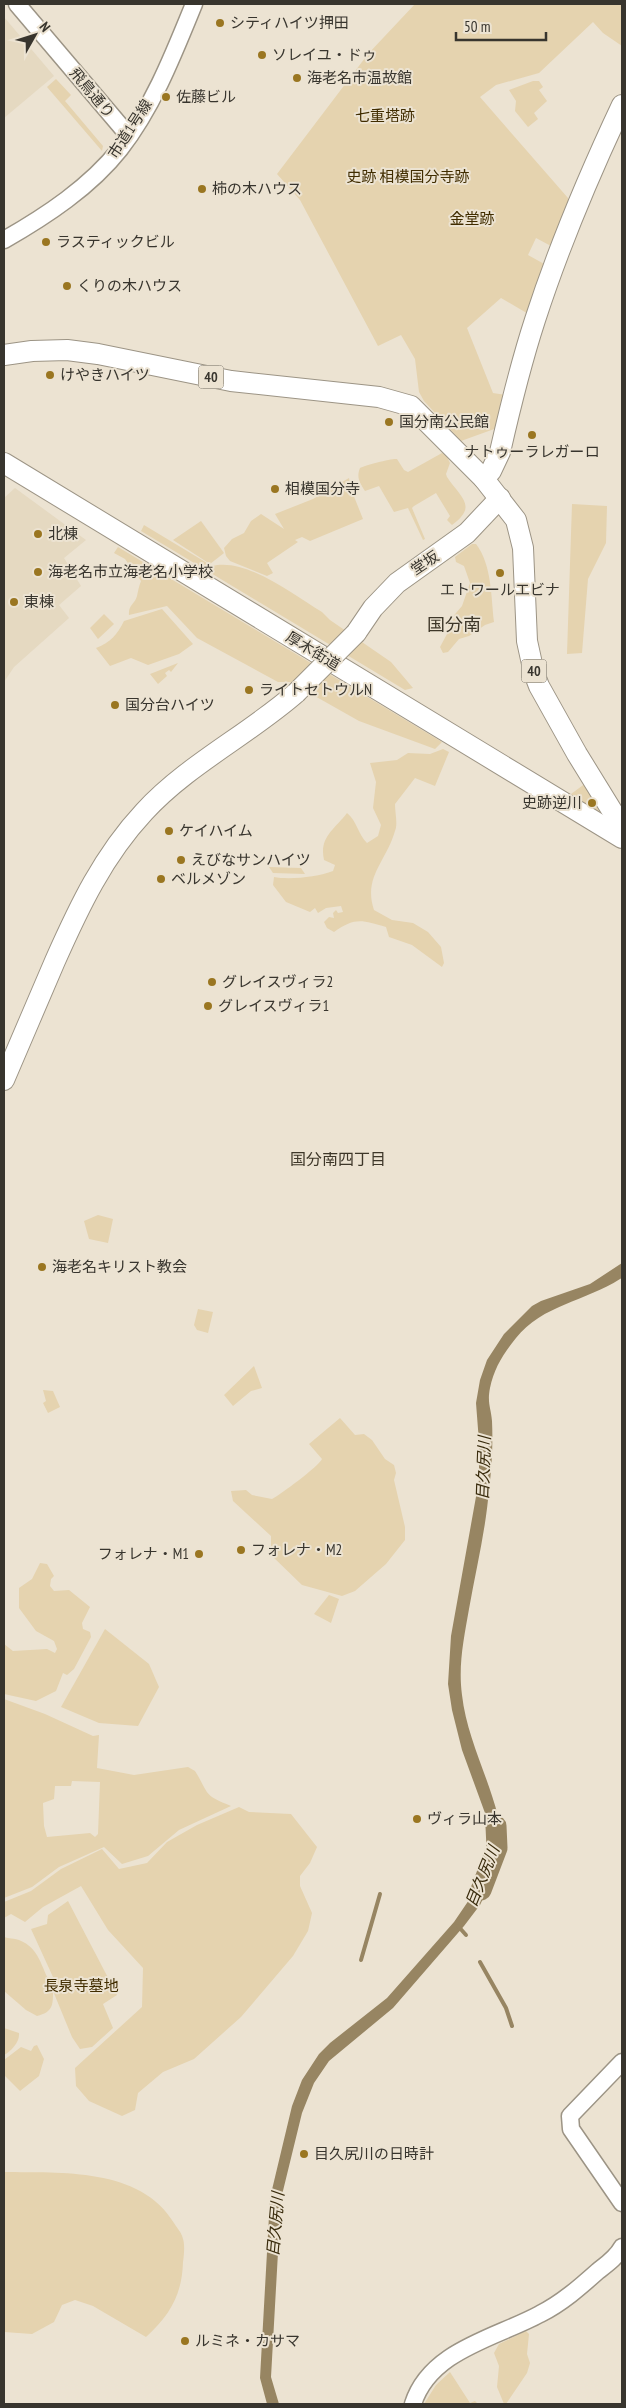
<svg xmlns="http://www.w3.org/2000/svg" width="626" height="2408" viewBox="0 0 626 2408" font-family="'PT Sans Narrow','Noto Sans JP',sans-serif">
	<rect width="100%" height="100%" fill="#ece3d2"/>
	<g fill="#e5d9c1">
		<path d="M4,17L54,76L4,118Z"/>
		<path d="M15,488L86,540L64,558L81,586L59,605L69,618L14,667L4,682V498Z"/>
	</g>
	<g fill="#e5d3af" fill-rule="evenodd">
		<path d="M415,4H622V46L603,33L593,22L539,73L496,85L480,97L568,198L569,204L551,246L536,238L528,255L546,265L530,315L501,298L467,328L493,393L506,395L497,428L461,441L424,401L419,392L415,359L401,335L378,346L300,200L277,174L368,54Z"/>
		<path d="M56,79L71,95L65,101L103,146L102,151L47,87Z"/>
		<path d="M533,81H539L543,87L539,90L547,101L534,113L538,119L528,127L515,111L516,101L509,90Z"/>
		<path d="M442,453L446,455L450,463L446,474L447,477C461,498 478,506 452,525L447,520L450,516L436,493L414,506L412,508L425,539L423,540L408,508L394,512L379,486L365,491C360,483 356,478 360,468C365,465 393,458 397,459L404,470L408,472Z"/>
		<path d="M349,478L351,489L363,519L310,541L302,537L295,540L298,542L267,563L273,573L267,576L230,561L226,556L224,548L232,539L244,533L251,521L261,514L284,529L275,514L313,499Z"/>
		<path d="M572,504L607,506L606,543L588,579L582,653L567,654Z"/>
		<path d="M201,521L224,553L210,564L173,540Z"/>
		<path d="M144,525L212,566C246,557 294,595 322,612L330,620L391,662L413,688L405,690L141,531Z"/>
		<path d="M472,544H476C492,565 491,597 494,622L485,625L469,636L459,639L448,652L443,653L440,647L447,634L450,620L462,606L470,583L464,566L456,562L455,557Z"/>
		<path d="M118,547L442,742L435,749L359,721L290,682H278L197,638L167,606L129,615C128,605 135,604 137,596C138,591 139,586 141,581L125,559L114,553Z"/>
		<path d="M162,609L193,644L179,654L148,665L131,658L110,666L96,648C111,642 117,635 124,621Z"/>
		<path d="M104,614L114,624L98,639L90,628Z"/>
		<path d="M178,663L171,672L169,670L165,673L167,676L158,684L150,674Z"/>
		<path d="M443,749L449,752L435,786L415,778L395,804C395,813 398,824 395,831C386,862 363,877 374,910L392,920L413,923L428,932L441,947L444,963L442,967L412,945L389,937L386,927C362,920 355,917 334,932L327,928L324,922L329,917L334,918L333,913L336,910L338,913L343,912L341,906L326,908L318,913L315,908L310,912L286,902L273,885L274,877C289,880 318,877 333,871L335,865L324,860C319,837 334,830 347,813C357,821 358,834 367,843L378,836L381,825L373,808L376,782L370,763L397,760L408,753L430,754Z"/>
		<path d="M586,783L606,819L571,794Z"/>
		<path d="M269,867L301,868L305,874L273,873Z"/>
		<path d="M98,1215L113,1219L108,1243L89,1239L84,1221Z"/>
		<path d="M198,1309L213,1312L208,1333L197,1330L194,1325Z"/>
		<path d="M254,1366L262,1388L251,1391L233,1406L224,1395Z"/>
		<path d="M43,1390L53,1391L60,1407L48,1413L43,1403L46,1401Z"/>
		<path d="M340,1418L355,1435L364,1434L372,1440L385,1459L394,1465L396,1473L394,1480L405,1527V1540L386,1564L355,1591L342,1596L302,1585L271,1555V1536L233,1501L231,1491L246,1490L252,1495L272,1499C280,1495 319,1466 322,1459L309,1444Z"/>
		<path d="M40,1563L47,1564L54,1576L51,1579L50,1586L54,1591L69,1590L90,1607L82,1623L83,1629L90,1632L91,1637L74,1669L67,1675L63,1673L56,1691L36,1701L4,1694V1644L13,1651L47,1649L55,1653L57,1649L54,1641L36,1631L19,1608V1588L32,1579Z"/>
		<path d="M329,1595L339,1599L331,1623L314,1614Z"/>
		<path d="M105,1629L149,1664L159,1687L138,1726L99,1723L61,1707Z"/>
		<path d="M4,1699L45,1714L93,1736L99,1735L97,1768L134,1775L188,1767L195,1771C210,1795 202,1794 231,1806L179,1830L148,1856L122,1864L104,1847L59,1867L32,1887L4,1898ZM72,1781L100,1782L98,1834L95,1837L90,1833L47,1837L44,1826L43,1803L54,1799L55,1786H71Z"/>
		<path d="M239,1807L249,1812L291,1814L317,1847L310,1863L300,1876V1886L312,1913L308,1931L293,1956L241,2017L194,2059L163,2072L138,2093L135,2110L122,2116L89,2101L76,2086L75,2068L142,2007L143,1968L108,1930L81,1886L43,1907L25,1922L11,1914L4,1918V1902L31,1891L61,1869L102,1849L119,1869L147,1863L167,1842L197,1825Z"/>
		<path d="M68,1901L117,1995L103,2004L113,2028L92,2047L80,2049L72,2037L53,1991C53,2005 53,2012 37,2016L26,2010L4,1991V1937C9,1939 14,1938 19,1940C40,1948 41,1968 51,1984L53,1977L31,1929L47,1924L48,1915Z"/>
		<path d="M4,2028L19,2033C20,2042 11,2051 4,2055Z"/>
		<path d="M37,2045L44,2059L39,2076L20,2091L4,2075V2060L21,2047L31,2051L34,2046Z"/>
		<path d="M4,2172C61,2173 140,2167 174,2223C177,2228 182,2233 183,2239C185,2245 184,2255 183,2262C182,2295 170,2315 146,2337L93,2306L75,2300L62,2305L54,2322L32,2334L4,2332Z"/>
		<path d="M526,2331L529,2334L527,2354L530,2363L527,2373L506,2404H504L497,2387L499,2366L494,2353L499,2344Z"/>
		<path d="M450,2372L470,2403L475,2401L478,2404H424L436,2385Z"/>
	</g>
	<g fill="#978562">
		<path d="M622,1263V1278L620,1279C586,1301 542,1305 516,1338C504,1353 494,1368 490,1388C487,1403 491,1408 492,1421C493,1443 492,1467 489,1489C486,1529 476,1569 469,1609C464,1638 458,1665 462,1695C468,1750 504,1802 503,1856L486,1852L489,1824L462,1750L452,1710L448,1684L451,1636L479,1480V1442L476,1403L480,1380L487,1360L504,1334L532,1306L541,1301L590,1284Z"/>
		<path d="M482,1862L499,1865L480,1905L464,1926L393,2008L329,2061L314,2083L302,2113L281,2199L271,2377L279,2404H267L260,2378L270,2198L292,2106L302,2080L319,2054L330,2043L387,1998L454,1922L471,1897L481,1875Z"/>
	</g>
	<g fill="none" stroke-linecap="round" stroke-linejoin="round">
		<g stroke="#978562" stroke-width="4">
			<path d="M458,1926L466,1935"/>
			<path d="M361,1960L380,1894"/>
			<path d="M480,1962L506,2008L512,2026"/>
		</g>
		<path stroke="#978562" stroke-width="21" d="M481,1890L497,1848L496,1826"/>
		<g stroke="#9c9485" stroke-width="19">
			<g id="minor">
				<path d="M17,4L129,136"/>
				<path d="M4,240C46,216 90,187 120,149C153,107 174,53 194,4"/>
				<path d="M622,2062L570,2116L571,2129L622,2203"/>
				<path d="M413,2404C430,2350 496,2338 540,2314C562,2303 580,2287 598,2271C607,2264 617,2257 622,2247"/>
			</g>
		</g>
		<g stroke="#9c9485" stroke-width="22">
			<g id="major">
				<path d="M4,355L32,351L67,350L98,354L231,381L379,397L411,406L484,479L516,520L523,548L527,641L534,673L539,686L577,754L622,827"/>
				<path d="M4,463L622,838"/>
				<path d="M484,479L491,471L500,452C510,408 521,363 535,320C559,246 589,175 622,105"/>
				<path d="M356,633L373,608L397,583L467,533L500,498"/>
				<path d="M4,1080C21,1040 38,1001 55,961C79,907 103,856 144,812C187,765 248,735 296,693"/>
			</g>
		</g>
		<use href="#minor" stroke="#fff" stroke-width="16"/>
		<use href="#major" stroke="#fff" stroke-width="20"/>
		<g stroke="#9c9485" stroke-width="22" stroke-linecap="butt">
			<path id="major-bridge" d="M296,693L356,633"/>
		</g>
		<use href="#major-bridge" stroke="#fff" stroke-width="20"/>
	</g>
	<g fill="#9a7621" stroke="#ece3d2" stroke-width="2">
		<circle cx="220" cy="23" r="5"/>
		<circle cx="262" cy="55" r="5"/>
		<circle cx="297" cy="78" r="5"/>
		<circle cx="166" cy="97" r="5"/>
		<circle cx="202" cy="189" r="5"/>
		<circle cx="46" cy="242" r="5"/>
		<circle cx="67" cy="286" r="5"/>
		<circle cx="50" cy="375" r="5"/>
		<circle cx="389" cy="422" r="5"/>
		<circle cx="532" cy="435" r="5"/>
		<circle cx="275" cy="489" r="5"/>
		<circle cx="38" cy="534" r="5"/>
		<circle cx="38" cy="572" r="5"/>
		<circle cx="500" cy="573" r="5"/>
		<circle cx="14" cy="602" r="5"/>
		<circle cx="249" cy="690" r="5"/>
		<circle cx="115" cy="705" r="5"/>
		<circle cx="592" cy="803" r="5"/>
		<circle cx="169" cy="831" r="5"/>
		<circle cx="181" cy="860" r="5"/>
		<circle cx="161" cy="879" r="5"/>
		<circle cx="212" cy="982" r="5"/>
		<circle cx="208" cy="1006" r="5"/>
		<circle cx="42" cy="1267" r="5"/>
		<circle cx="241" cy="1550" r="5"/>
		<circle cx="199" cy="1554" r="5"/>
		<circle cx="417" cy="1819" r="5"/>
		<circle cx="304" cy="2154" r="5"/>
		<circle cx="185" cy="2341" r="5"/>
	</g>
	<g text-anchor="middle" stroke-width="4" stroke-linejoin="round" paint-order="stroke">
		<g fill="#ece3d2" stroke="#6e695f" stroke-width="1">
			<rect x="198.5" y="365.5" width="25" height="23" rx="4"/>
			<rect x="521.5" y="659.5" width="25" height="23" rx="4"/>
		</g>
		<g font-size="14" font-weight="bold" fill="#38352e">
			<text x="211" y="382">40</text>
			<text x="534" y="676">40</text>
		</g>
		<g font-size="15" fill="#38352e" stroke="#ece3d2" text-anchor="start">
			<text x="230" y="28">シティハイツ押田</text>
			<text x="272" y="60">ソレイユ・ドゥ</text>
			<text x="307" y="83">海老名市温故館</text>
			<text x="176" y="102">佐藤ビル</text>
			<text x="212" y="194">柿の木ハウス</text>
			<text x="56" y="247">ラスティックビル</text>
			<text x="77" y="291">くりの木ハウス</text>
			<text x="60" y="380">けやきハイツ</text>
			<text x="399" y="427">国分南公民館</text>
			<text x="532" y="457" text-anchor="middle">ナトゥーラレガーロ</text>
			<text x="285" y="494">相模国分寺</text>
			<text x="48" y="539">北棟</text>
			<text x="48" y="577">海老名市立海老名小学校</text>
			<text x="500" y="595" text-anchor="middle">エトワールエビナ</text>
			<text x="24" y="607">東棟</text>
			<text x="259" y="695">ライトセトウルN</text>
			<text x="125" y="710">国分台ハイツ</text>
			<text x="582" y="808" text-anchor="end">史跡逆川</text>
			<text x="179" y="836">ケイハイム</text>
			<text x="191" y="865">えびなサンハイツ</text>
			<text x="171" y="884">ベルメゾン</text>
			<text x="222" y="987">グレイスヴィラ2</text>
			<text x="218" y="1011">グレイスヴィラ1</text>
			<text x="52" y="1272">海老名キリスト教会</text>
			<text x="251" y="1555">フォレナ・M2</text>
			<text x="189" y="1559" text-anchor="end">フォレナ・M1</text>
			<text x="427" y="1824">ヴィラ山本</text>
			<text x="314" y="2159">目久尻川の日時計</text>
			<text x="195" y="2346">ルミネ・カサマ</text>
		</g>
		<g font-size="15" fill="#38352e" stroke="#ece3d2">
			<text transform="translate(92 93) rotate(50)" y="5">飛鳥通り</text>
			<text transform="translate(130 129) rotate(-57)" y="5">市道1号線</text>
			<text transform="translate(425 563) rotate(-34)" y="5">堂坂</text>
			<text transform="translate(313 651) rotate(31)" y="5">厚木街道</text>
		</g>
		<g font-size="15" fill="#412d00" stroke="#ece3d2">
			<text x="385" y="121">七重塔跡</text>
			<text x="408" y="182">史跡 相模国分寺跡</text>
			<text x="472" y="224">金堂跡</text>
			<text x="81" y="1991">長泉寺墓地</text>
		</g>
		<g font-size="16" fill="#3e3729" stroke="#ece3d2">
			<text x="338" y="1165">国分南四丁目</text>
		</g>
		<g font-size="16" font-style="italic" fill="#392b0c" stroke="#ece3d2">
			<text transform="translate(483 1468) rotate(-88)" y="6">目久尻川</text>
			<text transform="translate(482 1876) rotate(-68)" y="6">目久尻川</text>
			<text transform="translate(275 2224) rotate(-85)" y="6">目久尻川</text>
		</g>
		<g font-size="18" fill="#3e3729" stroke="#ece3d2">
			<text x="454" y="631">国分南</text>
		</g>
	</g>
	<rect width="626" height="2408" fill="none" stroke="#38352e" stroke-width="10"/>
	<g transform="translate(35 35) rotate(51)" stroke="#ece3d2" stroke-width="4" paint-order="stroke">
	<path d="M0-4L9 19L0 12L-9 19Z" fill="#38352e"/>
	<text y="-8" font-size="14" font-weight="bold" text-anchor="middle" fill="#38352e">N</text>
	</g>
	<path d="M456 32v8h90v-8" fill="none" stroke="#38352e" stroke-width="2.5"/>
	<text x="464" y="32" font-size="15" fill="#38352e" stroke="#ece3d2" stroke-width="4" paint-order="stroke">50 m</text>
</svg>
